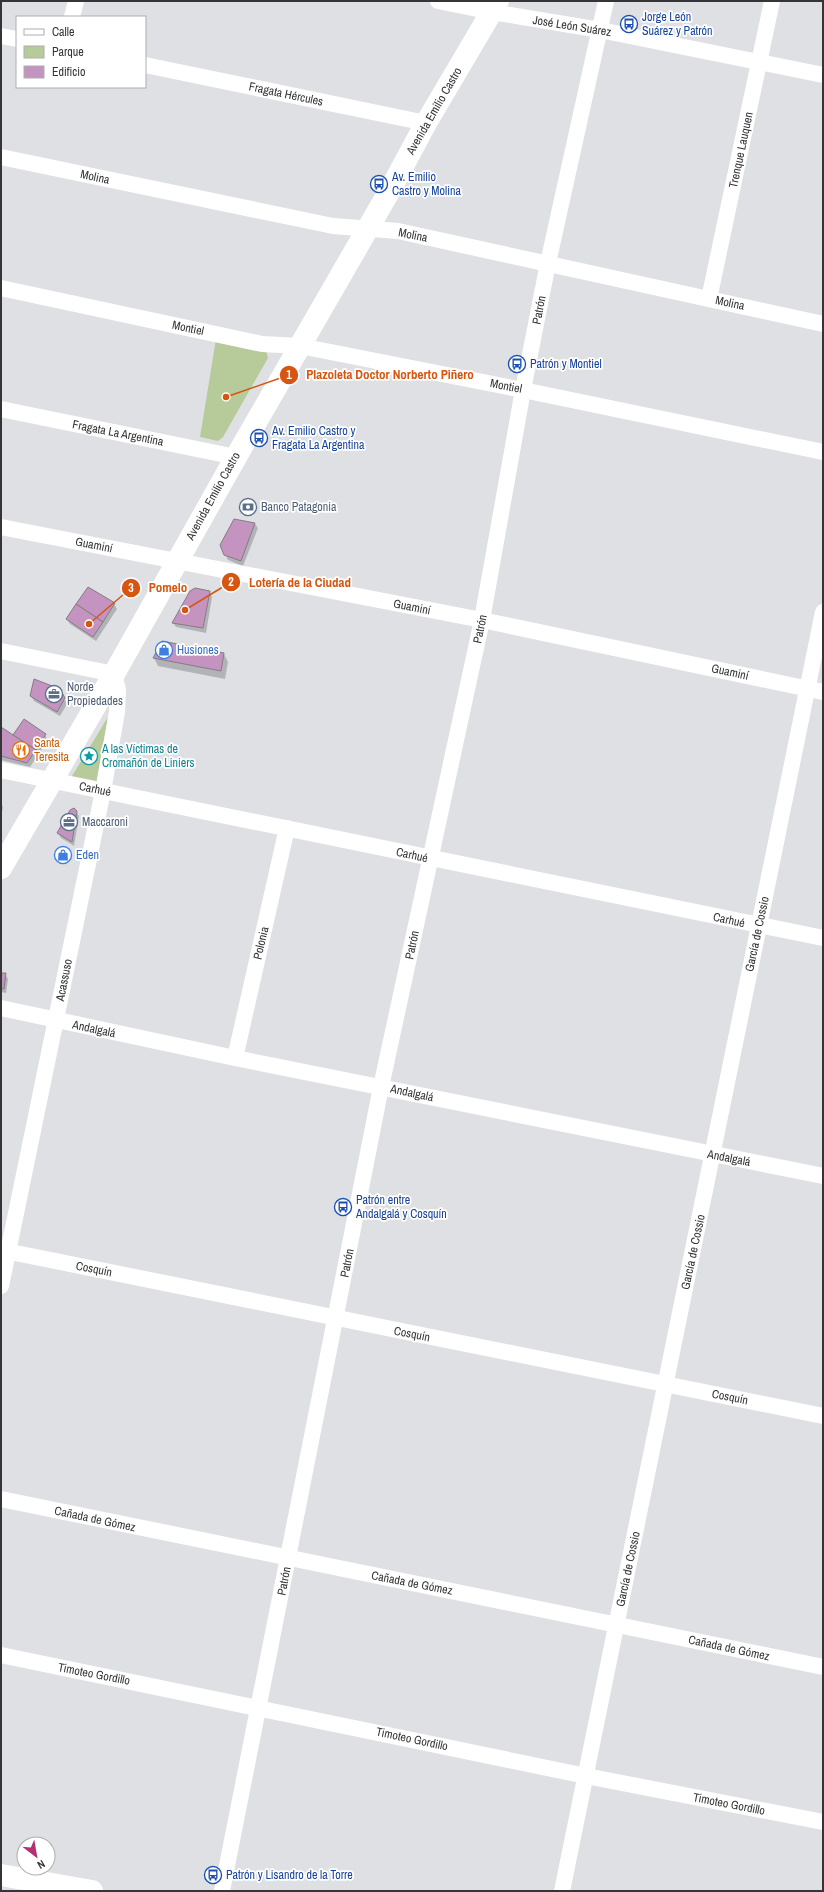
<svg xmlns="http://www.w3.org/2000/svg" width="824" height="1892" viewBox="0 0 824 1892" font-family="'Archivo Narrow',sans-serif">
	<rect width="100%" height="100%" fill="#dfe0e4"/>
	<g fill="#b6cb99">
		<path d="M216,339L266,350L268,358L223,437L218,441L200,437Z"/>
		<path d="M108,717L97,781L72,776Z"/>
	</g>
	<g fill="#0003">
		<path d="M234,520L255,524L258,528L243,566L228,560L225,554Z"/>
		<path d="M210,592L212,597L206,633L176,627L173,623Z"/>
		<path d="M114,604L117,609L96,641L70,624L67,619Z"/>
		<path d="M162,642L224,654L228,662L225,679L158,666L154,658Z"/>
		<path d="M59,690L67,704L60,716L34,701L31,696Z"/>
		<path d="M1,732L13,736L45,735L48,740L30,767L1,760Z"/>
		<path d="M1,803L3,807L1,818Z"/>
		<path d="M76,811L79,816L74,846L61,838L58,833Z"/>
		<path d="M1,974H5L8,979L6,993L1,992Z"/>
	</g>
	<g fill="#c493c0" stroke="#817e81">
		<path d="M234,519L255,523L241,561L224,555L220,545Z"/>
		<path d="M88,587L115,603L103,622L76,604Z"/>
		<path d="M195,588L210,591L203,628L172,623L190,591Z"/>
		<path d="M76,604L103,622L93,637L66,619Z"/>
		<path d="M162,641L224,653L221,671L153,658Z"/>
		<path d="M34,679L60,689L65,698L57,712L30,696Z"/>
		<path d="M24,719L46,734L36,750L13,735Z"/>
		<path d="M1,727L36,750L27,763L1,756Z"/>
		<path d="M74,808L77,811L72,842L57,833L70,810Z"/>
		<path d="M1,973H6L4,989L1,988Z"/>
	</g>
	<g fill="none" stroke-linecap="round" stroke-linejoin="round">
		<g stroke="#fff" stroke-width="16">
			<path d="M438,1L492,12L600,30L823,75"/>
			<path d="M72,17L76,1"/>
			<path d="M1,36L17,39"/>
			<path d="M145,65L426,123"/>
			<path d="M1,157L333,226L398,231L823,324"/>
			<path d="M1,288L262,344L300,346L523,390L823,452"/>
			<path d="M709,299L772,1"/>
			<path d="M1,409L236,457"/>
			<path d="M1,527L482,620L823,692"/>
			<path d="M1,651L114,674L118,690L117,712L103,791L1,1286"/>
			<path d="M1,770L823,938"/>
			<path d="M1,1008L235,1058L823,1176"/>
			<path d="M235,1058L287,828"/>
			<path d="M1,1250L823,1416"/>
			<path d="M1,1499L823,1667"/>
			<path d="M1,1655L586,1776L823,1822"/>
			<path d="M222,1891L381,1087L482,620L523,390L548,263L606,1"/>
			<path d="M562,1891L823,612"/>
		</g>
		<g stroke="#fff" stroke-width="22">
			<path d="M1,868L114,674L236,457L390,190L426,123L498,1"/>
			<path d="M1,1875L92,1891"/>
		</g>
	</g>
	<defs>
		<g id="bus-ring" transform="scale(0.9)"><circle r="9.5" fill="#fff" stroke="#1a4fb4" stroke-width="1.5"/><path d="M-5-6H5V4H4V6H2V4H-2V6H-4V4H-5ZM-3.5-4V0h7V-4ZM-3.5 1.2v1.5H-2V1.2ZM2 1.2v1.5H3.5V1.2Z" fill="#1a4fb4"/></g>
		<g id="bank-ring" transform="scale(0.9)"><circle r="9.5" fill="#fff" stroke="#5c6f8a" stroke-width="1.5"/><path d="M-6-4H6V4H-6ZM0-2.3a2.3 2.3 0 1 0 0 4.6a2.3 2.3 0 1 0 0-4.6Z" fill="#5c6f8a"/></g>
		<g id="shop-ring" transform="scale(0.9)"><circle r="9.5" fill="#fff" stroke="#3f7fe0" stroke-width="1.5"/><path d="M-5-2.5h2.3a2.7 3.5 0 0 1 5.4 0H5L5.5 6h-11ZM-1.5-2.5h3a1.5 2.3 0 0 0-3 0Z" fill="#3f7fe0"/></g>
		<g id="office-ring" transform="scale(0.9)"><circle r="9.5" fill="#fff" stroke="#5c6f8a" stroke-width="1.5"/><path d="M-6-3h4V-5.5h4V-3h4V5H-6ZM-1-4.5V-3h2v-1.5ZM-6 0V1H6V0Z" fill="#5c6f8a"/></g>
		<g id="restaurant-ring" transform="scale(0.9)"><circle r="9.5" fill="#fff" stroke="#e8710a" stroke-width="1.5"/><path d="M-5-6h1v4h1v-4h1v4h1v-4h1v5L-1.5 .5V6h-2V.5L-5-1ZM5-6V6H3V1.5H1.5Q1.5-4 5-6Z" fill="#e8710a"/></g>
		<g id="sight-ring" transform="scale(0.9)"><circle r="9.5" fill="#fff" stroke="#0f9aa8" stroke-width="1.5"/><path d="M0-6L1.8-2.2L6-1.7L2.9 1.2L3.7 5.4L0 3.3L-3.7 5.4L-2.9 1.2L-6-1.7L-1.8-2.2Z" fill="#0f9aa8"/></g>
	</defs>
	<g fill-rule="evenodd">
		<use href="#bus-ring" x="629" y="24"/>
		<use href="#bus-ring" x="379" y="184"/>
		<use href="#bus-ring" x="517" y="364"/>
		<use href="#bus-ring" x="259" y="438"/>
		<use href="#bank-ring" x="248" y="507"/>
		<use href="#shop-ring" x="164" y="650"/>
		<use href="#office-ring" x="54" y="694"/>
		<use href="#restaurant-ring" x="21" y="750"/>
		<use href="#sight-ring" x="89" y="756"/>
		<use href="#office-ring" x="69" y="822"/>
		<use href="#shop-ring" x="63" y="855"/>
		<use href="#bus-ring" x="343" y="1207"/>
		<use href="#bus-ring" x="213" y="1875"/>
	</g>
	<g text-anchor="middle" stroke-width="3.5" stroke-linejoin="round" paint-order="stroke">
		<g font-size="12" fill="#164399" stroke="#fff" text-anchor="start">
			<text x="642" y="21">Jorge León<tspan x="642" dy="14">Suárez y Patrón</tspan></text>
			<text x="392" y="181">Av. Emilio<tspan x="392" dy="14">Castro y Molina</tspan></text>
			<text x="530" y="368">Patrón y Montiel</text>
			<text x="272" y="435">Av. Emilio Castro y<tspan x="272" dy="14">Fragata La Argentina</tspan></text>
			<text x="356" y="1204">Patrón entre<tspan x="356" dy="14">Andalgalá y Cosquín</tspan></text>
			<text x="226" y="1879">Patrón y Lisandro de la Torre</text>
		</g>
		<g font-size="12" fill="#353537" stroke="#fff">
			<text transform="translate(572 26) rotate(9)" y="4">José León Suárez</text>
			<text transform="translate(286 94) rotate(12)" y="4">Fragata Hércules</text>
			<text transform="translate(434 111) rotate(-60)" y="4">Avenida Emilio Castro</text>
			<text transform="translate(741 150) rotate(-78)" y="4">Trenque Lauquen</text>
			<text transform="translate(95 177) rotate(12)" y="4">Molina</text>
			<text transform="translate(413 235) rotate(11)" y="4">Molina</text>
			<text transform="translate(730 303) rotate(12)" y="4">Molina</text>
			<text transform="translate(539 310) rotate(-79)" y="4">Patrón</text>
			<text transform="translate(188 328) rotate(12)" y="4">Montiel</text>
			<text transform="translate(506 386) rotate(11)" y="4">Montiel</text>
			<text transform="translate(118 433) rotate(11)" y="4">Fragata La Argentina</text>
			<text transform="translate(213 496) rotate(-61)" y="4">Avenida Emilio Castro</text>
			<text transform="translate(94 545) rotate(11)" y="4">Guaminí</text>
			<text transform="translate(412 607) rotate(11)" y="4">Guaminí</text>
			<text transform="translate(480 629) rotate(-78)" y="4">Patrón</text>
			<text transform="translate(730 672) rotate(12)" y="4">Guaminí</text>
			<text transform="translate(95 789) rotate(11)" y="4">Carhué</text>
			<text transform="translate(412 855) rotate(12)" y="4">Carhué</text>
			<text transform="translate(729 920) rotate(12)" y="4">Carhué</text>
			<text transform="translate(757 934) rotate(-78)" y="4">García de Cossio</text>
			<text transform="translate(261 943) rotate(-77)" y="4">Polonia</text>
			<text transform="translate(412 945) rotate(-78)" y="4">Patrón</text>
			<text transform="translate(64 980) rotate(-79)" y="4">Acassuso</text>
			<text transform="translate(94 1029) rotate(12)" y="4">Andalgalá</text>
			<text transform="translate(412 1093) rotate(12)" y="4">Andalgalá</text>
			<text transform="translate(729 1158) rotate(11)" y="4">Andalgalá</text>
			<text transform="translate(693 1252) rotate(-78)" y="4">García de Cossio</text>
			<text transform="translate(347 1263) rotate(-79)" y="4">Patrón</text>
			<text transform="translate(94 1269) rotate(11)" y="4">Cosquín</text>
			<text transform="translate(412 1334) rotate(11)" y="4">Cosquín</text>
			<text transform="translate(730 1397) rotate(11)" y="4">Cosquín</text>
			<text transform="translate(95 1519) rotate(12)" y="4">Cañada de Gómez</text>
			<text transform="translate(628 1569) rotate(-78)" y="4">García de Cossio</text>
			<text transform="translate(284 1581) rotate(-79)" y="4">Patrón</text>
			<text transform="translate(412 1583) rotate(11)" y="4">Cañada de Gómez</text>
			<text transform="translate(729 1648) rotate(12)" y="4">Cañada de Gómez</text>
			<text transform="translate(94 1674) rotate(11)" y="4">Timoteo Gordillo</text>
			<text transform="translate(412 1739) rotate(12)" y="4">Timoteo Gordillo</text>
			<text transform="translate(729 1804) rotate(11)" y="4">Timoteo Gordillo</text>
		</g>
		<g font-size="12" fill="#4e5e75" stroke="#fff" text-anchor="start">
			<text x="261" y="511">Banco Patagonia</text>
			<text x="67" y="691">Norde<tspan x="67" dy="14">Propiedades</tspan></text>
			<text x="82" y="826">Maccaroni</text>
		</g>
		<g font-size="12" fill="#366cbe" stroke="#fff" text-anchor="start">
			<text x="177" y="654">Husiones</text>
			<text x="76" y="859">Eden</text>
		</g>
		<g font-size="12" fill="#c56008" stroke="#fff" text-anchor="start">
			<text x="34" y="747">Santa<tspan x="34" dy="14">Teresita</tspan></text>
		</g>
		<g font-size="12" fill="#0d838f" stroke="#fff" text-anchor="start">
			<text x="102" y="753">A las Víctimas de<tspan x="102" dy="14">Cromañón de Liniers</tspan></text>
		</g>
	</g>
	<path fill="none" stroke="#d65510" stroke-width="1.5" d="M226 397L289 375M185 610L231 582M89 624L131 588"/>
	<g fill="#d65510" stroke="#fff" stroke-width="1.5">
		<circle cx="226" cy="397" r="4"/>
		<circle cx="185" cy="610" r="4"/>
		<circle cx="89" cy="624" r="4"/>
		<circle cx="289" cy="375" r="10"/>
		<circle cx="231" cy="582" r="10"/>
		<circle cx="131" cy="588" r="10"/>
	</g>
	<g font-size="12" text-anchor="middle" font-weight="bold" fill="#fff">
		<text x="289" y="379">1</text>
		<text x="231" y="586">2</text>
		<text x="131" y="592">3</text>
	</g>
	<g font-size="13" text-anchor="middle" font-weight="bold" fill="#d65510" stroke="#fff" stroke-width="3.5" stroke-linejoin="round" paint-order="stroke">
		<text x="390" y="379">Plazoleta Doctor Norberto Piñero</text>
		<text x="300" y="587">Lotería de la Ciudad</text>
		<text x="168" y="592">Pomelo</text>
	</g>
	<rect width="824" height="1892" fill="none" stroke="#353537" stroke-width="4"/>
	<rect x="16" y="16" width="130" height="72" fill="#ffffff" stroke="#aeaeaf"/>
	<rect x="24" y="29" width="20" height="6" fill="#ffffff" stroke="#aeaeaf"/>
	<text x="52" y="36" font-size="12" fill="#353537">Calle</text>
	<rect x="24" y="46" width="20" height="12" fill="#b6cb99" stroke="#aeaeaf"/>
	<text x="52" y="56" font-size="12" fill="#353537">Parque</text>
	<rect x="24" y="66" width="20" height="12" fill="#c493c0" stroke="#aeaeaf"/>
	<text x="52" y="76" font-size="12" fill="#353537">Edificio</text>
	<g transform="translate(36 1856) rotate(149)"><circle r="19" fill="#ffffff" stroke="#aeaeaf"/>
	<path d="M0-3L7 15L0 10L-7 15Z" fill="#b53073"/>
	<text y="-6" font-size="11" font-weight="bold" text-anchor="middle" fill="#353537">N</text>
	</g>
</svg>
